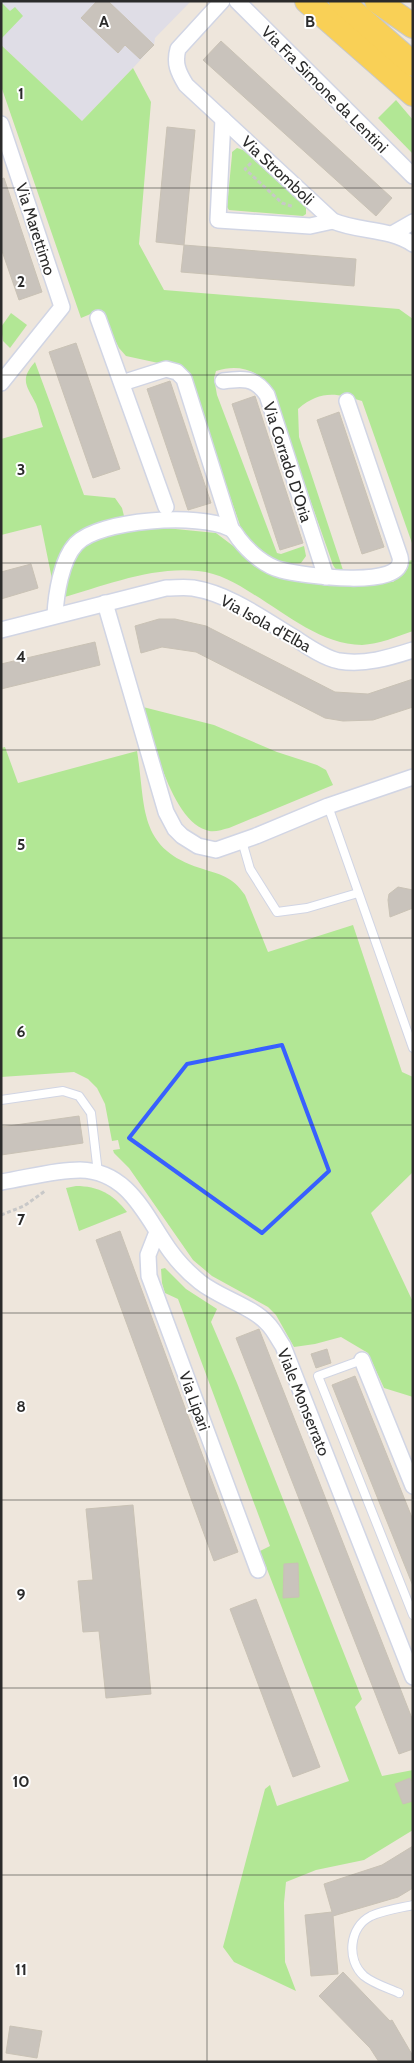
<svg xmlns="http://www.w3.org/2000/svg" width="414" height="2063" viewBox="0 0 414 2063" font-family="Cabin,sans-serif">
	<rect width="100%" height="100%" fill="#eee6dc"/>
	<path fill="#dfdde6" d="M1,1H191L155,38L154,45L133,68L82,121L1,45Z"/>
	<g fill="#b2e795">
		<path d="M1,2L10,11L15,7L23,16L1,39Z"/>
		<path d="M1,45L82,121L133,68L151,102L139,244L164,290L399,309L413,319V546L362,401C336,393 320,390 298,409L299,437L343,570L359,572L390,565V568L363,574L337,571L333,565L270,385C255,369 237,364 216,371L214,378L217,395L277,553L281,554L304,546L306,556L301,563C273,565 258,553 242,531L186,369L126,356L119,348L100,310L81,318L1,86Z"/>
		<path d="M396,100L413,120V154L378,118Z"/>
		<path d="M237,148L243,150L306,207V214L303,216L229,210L227,207L232,155V152Z"/>
		<path d="M11,313L27,325L10,348L3,341L1,327Z"/>
		<path d="M35,362L84,495L115,498L122,508L124,516C69,530 73,534 53,584L41,525L1,535V439L43,427C40,420 39,411 36,404C27,386 19,380 35,362Z"/>
		<path d="M155,527L216,533L265,570L283,579L393,582L408,568L407,561L413,560V631C396,637 379,644 362,645C322,645 286,614 253,594C236,583 219,573 198,571C152,566 104,586 61,598C65,585 67,568 74,557C90,530 128,531 155,527Z"/>
		<path d="M143,707L214,725L277,752L317,765L326,770L333,785L229,828C221,830 213,833 206,830C171,819 153,739 143,707Z"/>
		<path d="M5,747L18,783L137,751C146,806 137,848 200,868C221,875 232,876 245,895L268,952L353,925L402,1072L413,1077V1172L371,1213L413,1302V1397L384,1388L368,1353L341,1337L315,1344L294,1347L276,1315L268,1307L212,1276L193,1260L129,1168L114,1153L113,1150L120,1149L118,1140L112,1141L105,1104L97,1088L88,1079L74,1072L1,1077V748Z"/>
		<path d="M76,1186C98,1186 113,1194 127,1212L79,1231L66,1188Z"/>
		<path d="M165,1268L186,1289L217,1309L211,1322L237,1383L362,1699L355,1707L382,1776L413,1770V1830L364,1860L316,1870L286,1882L284,1903L285,1962L296,1991L234,1962L223,1947L265,1789L270,1785L277,1806L349,1781L260,1551L270,1546L178,1299L165,1293L162,1283L161,1269Z"/>
	</g>
	<g fill="#c9c3bc" stroke="#c9c2b5">
		<path d="M97,1H108L154,45L140,59L125,45L118,53L81,18Z"/>
		<path d="M221,41L392,198L376,216L203,60Z"/>
		<path d="M167,127L195,130L184,245L156,242Z"/>
		<path d="M4,178L42,292L19,300L1,248V179Z"/>
		<path d="M184,245L356,259L354,286L181,272Z"/>
		<path d="M76,343L120,469L93,478L49,352Z"/>
		<path d="M170,381L211,503L188,510L147,389Z"/>
		<path d="M255,396L303,543L280,550L232,404Z"/>
		<path d="M339,412L384,547L362,554L317,420Z"/>
		<path d="M31,564L38,588L1,599V572Z"/>
		<path d="M159,619H175L206,626L335,692L368,694L413,679V707L373,720L343,721L325,718L196,652L162,647L141,653L135,626Z"/>
		<path d="M95,642L100,665L1,689V664Z"/>
		<path d="M398,887L413,890V908L390,917L388,900L389,894Z"/>
		<path d="M79,1116L83,1143L1,1155V1127Z"/>
		<path d="M120,1231L238,1552L214,1561L96,1240Z"/>
		<path d="M259,1329L413,1721V1749L399,1754L236,1338Z"/>
		<path d="M327,1349L331,1363L316,1368L311,1354Z"/>
		<path d="M355,1376L413,1520V1586L332,1385Z"/>
		<path d="M133,1505L151,1694L106,1698L99,1631L83,1632L78,1581L93,1580L86,1509Z"/>
		<path d="M298,1563L299,1597L283,1598L284,1564Z"/>
		<path d="M256,1599L320,1767L293,1777L230,1609Z"/>
		<path d="M410,1778L413,1785V1801L403,1804L395,1784Z"/>
		<path d="M413,1846V1888L398,1897L333,1916L338,1974L311,1976L305,1915L332,1912L324,1884L382,1865Z"/>
		<path d="M343,1972L390,2021L392,2020L413,2056V2062H379L370,2048L319,1996Z"/>
		<path d="M10,2026L42,2031L37,2058L6,2053Z"/>
	</g>
	<g fill="none" stroke-linecap="round" stroke-linejoin="round">
		<g stroke="#d1d5e4" stroke-width="10">
			<g id="service">
				<path d="M328,806L413,1048"/>
				<path d="M242,841L250,869L277,912L307,908L358,893"/>
				<path d="M1,1100L63,1091L79,1096L91,1113L98,1173"/>
				<path d="M362,1360L318,1376L413,1615"/>
				<path d="M399,1993C388,1988 374,1984 364,1976C346,1960 349,1927 371,1916C384,1910 400,1908 413,1905"/>
			</g>
		</g>
		<g stroke="#d1d5e4" stroke-width="18">
			<g id="minor">
				<path d="M222,1L178,49C174,63 178,72 186,85L333,221C359,232 389,228 413,244"/>
				<path d="M237,1L413,176"/>
				<path d="M223,119L218,220L310,226L333,221"/>
				<path d="M1,124L62,307L1,383"/>
				<path d="M392,234L413,222"/>
				<path d="M98,318L166,507"/>
				<path d="M223,381C242,378 255,377 267,395L326,577"/>
				<path d="M122,383L166,369L177,372L184,379L231,528"/>
				<path d="M105,603L166,812L175,829L182,836L198,846L216,850L256,836L328,806L413,777"/>
				<path d="M55,615C56,595 61,560 76,544C99,519 200,513 229,528C234,530 236,535 239,539C249,552 265,566 281,570C299,575 408,591 400,557L347,401"/>
				<path d="M1,630L166,588C175,588 184,587 193,588C230,594 263,619 295,638C307,646 324,658 339,661C365,665 388,658 413,650"/>
				<path d="M1,1182C27,1178 54,1170 80,1170C130,1171 146,1218 171,1252C179,1263 190,1274 200,1282C220,1298 252,1306 268,1324C274,1330 278,1339 283,1346L413,1677"/>
				<path d="M157,1232L148,1255L149,1276L258,1570"/>
				<path d="M362,1360L413,1486"/>
			</g>
		</g>
		<g stroke="#c8c8c8" stroke-width="26">
			<g id="primary">
				<path d="M307,1L413,94"/>
				<path d="M341,1L413,64"/>
				<path d="M377,1L413,26"/>
			</g>
		</g>
		<g stroke="#c8c8c8" stroke-width="3" stroke-dasharray="4 2.5" stroke-linecap="butt">
			<path d="M251,163L245,169L282,203L294,207"/>
			<path d="M1,1215L24,1206L45,1191"/>
		</g>
		<use href="#service" stroke="#fff" stroke-width="8"/>
		<use href="#minor" stroke="#fff" stroke-width="15"/>
		<use href="#primary" stroke="#f9d056" stroke-width="24"/>
	</g>
	<path fill="none" stroke="#3860ff" stroke-width="4" stroke-linejoin="round" d="M282,1045L329,1171L262,1233L129,1138L187,1064Z"/>
	<path fill="none" stroke="#2b2b2b" stroke-width="1" stroke-opacity="0.55" d="M207,1V2062M1,188H413M1,375H413M1,563H413M1,750H413M1,938H413M1,1125H413M1,1313H413M1,1500H413M1,1688H413M1,1875H413"/>
	<g text-anchor="middle" stroke-width="4" stroke-linejoin="round" paint-order="stroke">
		<g font-size="16" fill="#2b2b2b" stroke="#fff">
			<text transform="translate(325 89) rotate(45)" y="6">Via Fra Simone da Lentini</text>
			<text transform="translate(278 170) rotate(43)" y="6">Via Stromboli</text>
			<text transform="translate(36 229) rotate(72)" y="6">Via Marettimo</text>
			<text transform="translate(288 462) rotate(72)" y="6">Via Corrado D'Oria</text>
			<text transform="translate(266 623) rotate(29)" y="6">Via Isola d'Elba</text>
			<text transform="translate(195 1401) rotate(70)" y="6">Via Lipari</text>
			<text transform="translate(304 1402) rotate(68)" y="6">Viale Monserrato</text>
		</g>
	</g>
	<g font-size="16" text-anchor="middle" font-weight="bold" fill="#2b2b2b" stroke="#fff" stroke-width="4" stroke-linejoin="round" paint-order="stroke">
		<text x="104" y="27">A</text>
		<text x="310" y="27">B</text>
		<text x="21" y="99">1</text>
		<text x="21" y="287">2</text>
		<text x="21" y="475">3</text>
		<text x="21" y="662">4</text>
		<text x="21" y="850">5</text>
		<text x="21" y="1037">6</text>
		<text x="21" y="1225">7</text>
		<text x="21" y="1412">8</text>
		<text x="21" y="1600">9</text>
		<text x="21" y="1787">10</text>
		<text x="21" y="1975">11</text>
	</g>
	<rect width="414" height="2063" fill="none" stroke="#2b2b2b" stroke-width="5"/>
</svg>
